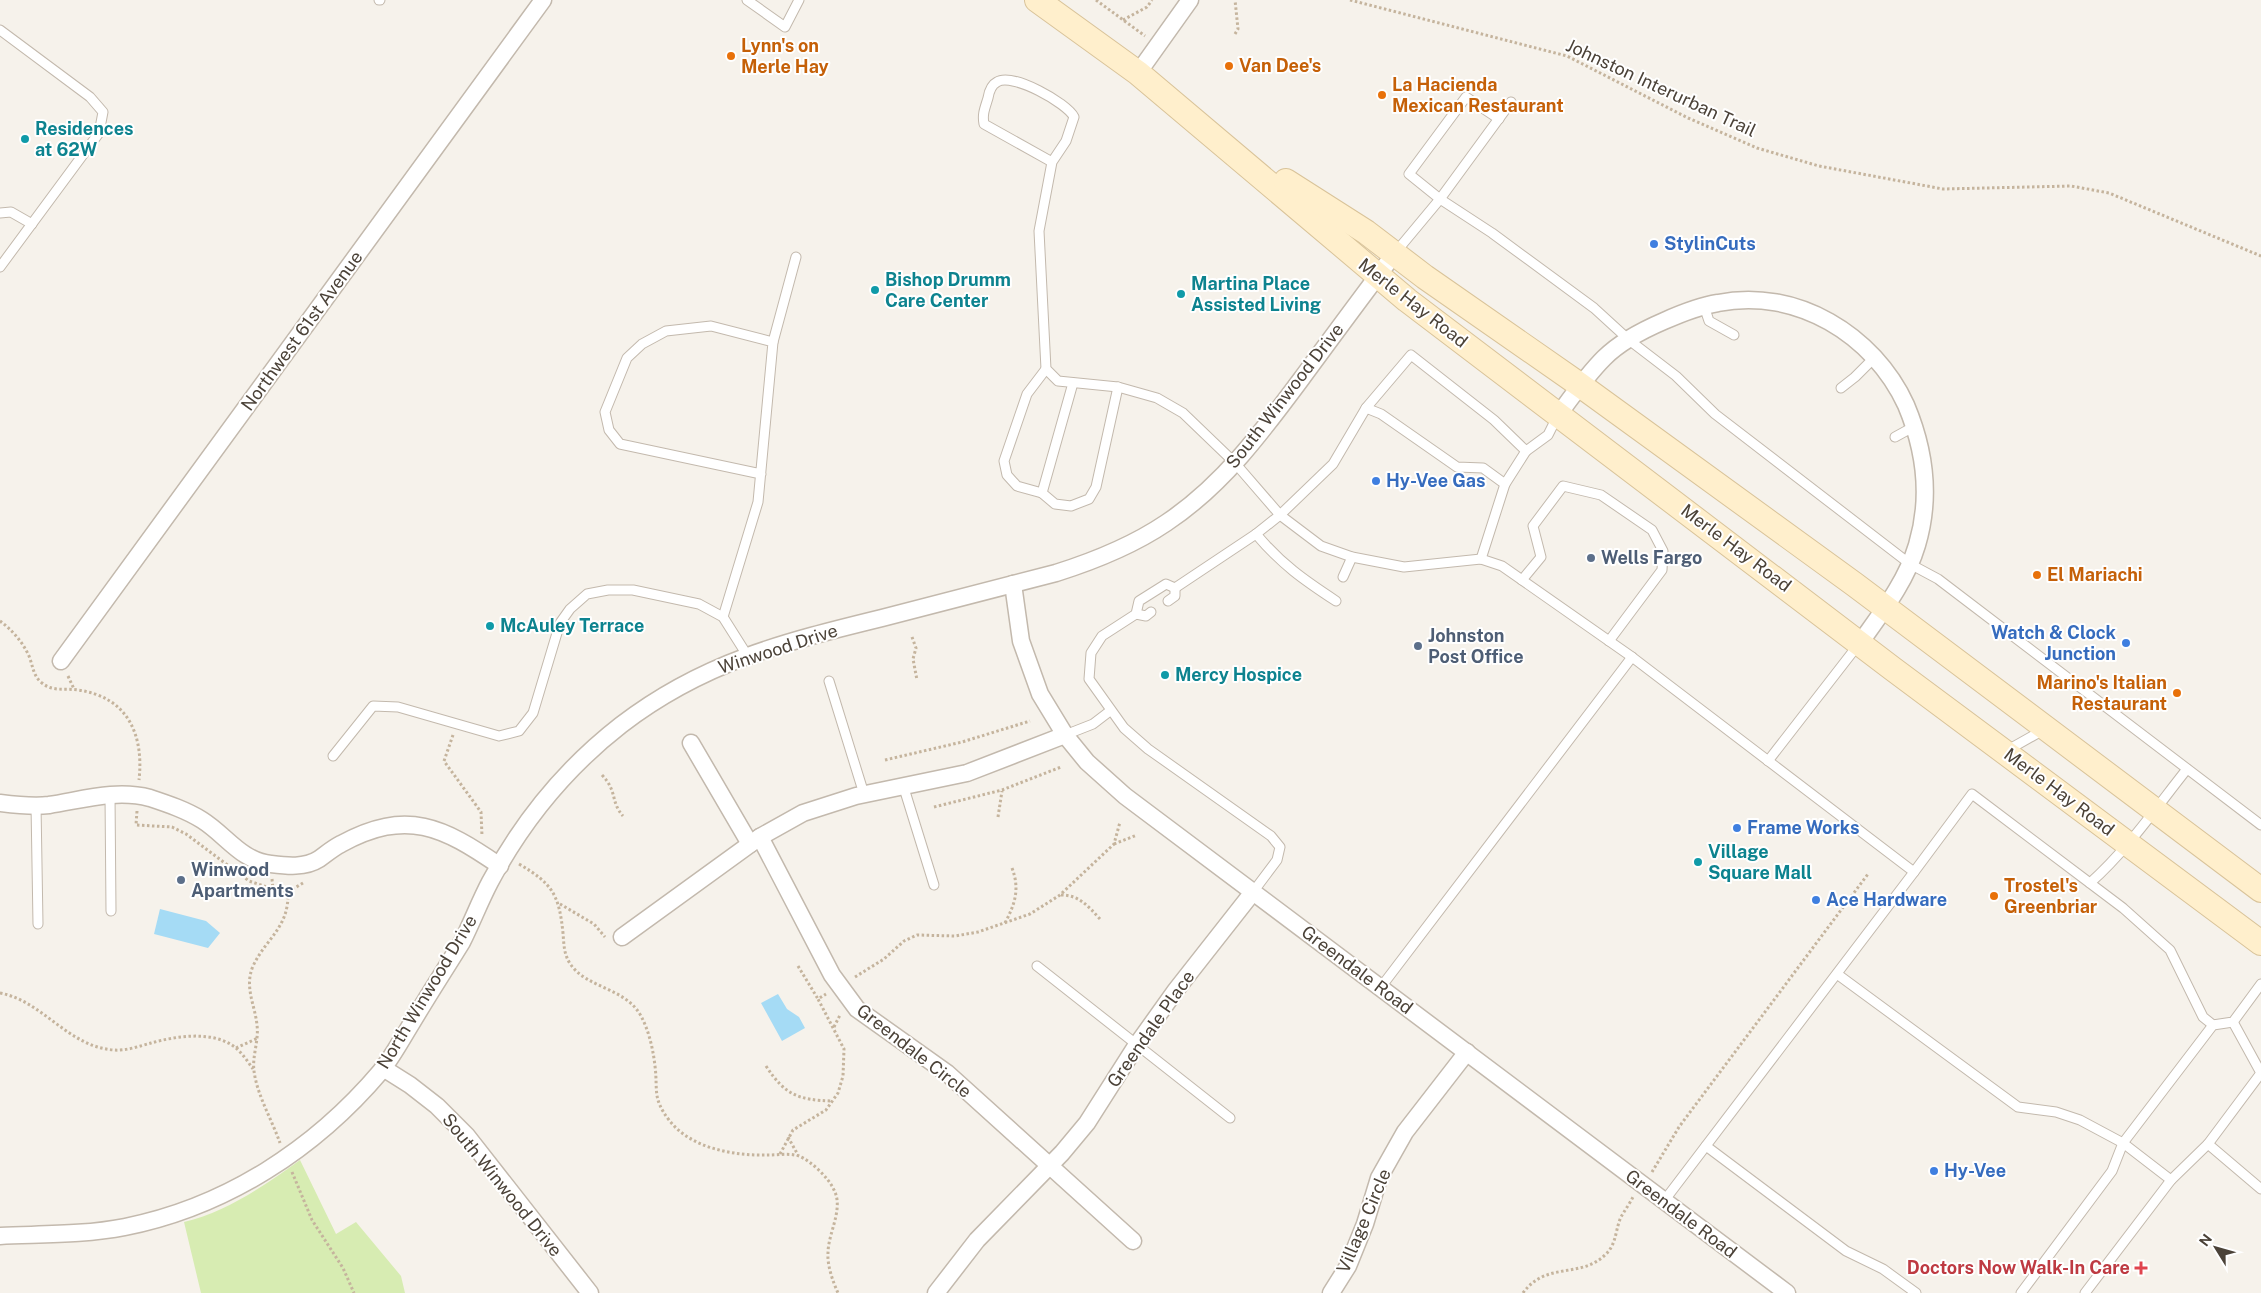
<svg xmlns="http://www.w3.org/2000/svg" width="2261" height="1293" viewBox="0 0 2261 1293" font-family="'Public Sans',sans-serif">
	<rect width="100%" height="100%" fill="#f6f2eb"/>
	<path fill="#d7ecb2" d="M300,1160L336,1234L356,1222L401,1276L405,1293H201L184,1222C227,1212 265,1185 300,1160Z"/>
	<g fill="#a5dbf5">
		<path d="M160,909L206,921L220,933L208,948L154,934Z"/>
		<path d="M778,994L787,1009L799,1017L805,1028L782,1041L761,1003Z"/>
	</g>
	<g fill="none" stroke-linecap="round" stroke-linejoin="round">
		<g stroke="#c3b9ad" stroke-width="11">
			<g id="lane">
				<path d="M379,0H380"/>
				<path d="M747,0L785,27L799,0"/>
				<path d="M0,30L90,97L103,112L99,133L0,267"/>
				<path d="M1499,119L1466,97L1409,174L1440,199L1492,233L1594,308L1629,340L1676,376L1715,414L1910,564L1938,579L2261,825"/>
				<path d="M1052,162L984,124C982,114 985,108 988,98C989,92 991,85 997,82C1012,72 1067,103 1074,117L1066,141L1052,162L1039,231L1046,369L1058,381L1118,387L1157,398L1183,413L1235,463L1280,515L1321,546L1352,557L1404,567L1481,559L1502,566L1632,657L1914,872L1664,1201"/>
				<path d="M0,213L11,212L32,224"/>
				<path d="M1395,253L1440,199L1511,102"/>
				<path d="M1704,306L1709,321L1734,335"/>
				<path d="M773,342L796,257"/>
				<path d="M1073,383L1042,493L1055,504L1071,506L1089,499L1096,487L1118,387"/>
				<path d="M1841,388L1855,377L1875,357"/>
				<path d="M1366,408L1411,355L1494,420L1526,451L1548,435L1558,415"/>
				<path d="M1895,437L1915,426"/>
				<path d="M1505,484L1526,451"/>
				<path d="M1042,493L1017,486L1007,475L1004,461L1027,394L1046,369"/>
				<path d="M1256,534C1281,564 1304,580 1336,601"/>
				<path d="M1343,577L1352,557"/>
				<path d="M1522,580L1541,557L1533,526L1563,486L1601,495L1652,530L1663,551L1662,570L1609,641"/>
				<path d="M1168,601L1175,596V588"/>
				<path d="M1136,614L1146,616L1151,612"/>
				<path d="M723,617L758,502L773,342L711,326L666,331L642,344L627,358L605,412L609,430L620,444L761,474"/>
				<path d="M829,681L864,794"/>
				<path d="M1065,735L1093,724L1110,711"/>
				<path d="M2006,751L2045,729"/>
				<path d="M333,756L373,706L398,707L499,736L519,731L533,713L560,623L570,609L587,594L608,590H633L699,604L723,617L747,655"/>
				<path d="M1768,761L1858,645"/>
				<path d="M903,785L934,885"/>
				<path d="M110,795L111,911"/>
				<path d="M36,805L38,924"/>
				<path d="M1914,872L1972,794L2123,908L2170,950L2203,1017L2213,1025"/>
				<path d="M2090,883C2127,850 2156,808 2187,769"/>
				<path d="M1253,892L1277,860L1280,847L1271,836L1148,749L1124,728L1089,679L1091,653L1102,636L1136,614L1139,601L1166,584L1175,588L1256,534L1280,515L1333,464L1366,408L1381,414L1457,467L1483,468L1505,484L1481,559"/>
				<path d="M1037,966L1230,1118"/>
				<path d="M1837,974L2018,1107L2056,1112L2080,1120L2123,1143L2171,1180"/>
				<path d="M1381,987L1632,657"/>
				<path d="M2208,1144L2261,1189"/>
				<path d="M1706,1146L1846,1251L1883,1269L1916,1293"/>
				<path d="M2021,1293L2112,1171L2123,1143L2213,1025L2233,1022L2261,984"/>
				<path d="M2085,1293L2171,1180L2208,1144L2261,1073L2233,1022"/>
			</g>
		</g>
		<g stroke="#c3b9ad" stroke-width="19">
			<g id="street">
				<path d="M1138,73L1190,0"/>
				<path d="M1559,414C1573,395 1587,375 1604,358C1620,342 1643,330 1664,321C1682,313 1699,306 1718,303C1796,287 1874,335 1906,405C1925,450 1931,498 1917,545C1906,582 1882,612 1860,643"/>
				<path d="M1013,584L1021,641L1040,694L1065,735L1087,762L1125,796L1787,1293"/>
				<path d="M61,661L543,0"/>
				<path d="M691,743L750,844"/>
				<path d="M0,803C16,805 33,807 49,805C82,800 116,789 150,798C168,804 186,810 202,820C226,835 241,861 271,864C287,866 305,868 319,859C326,854 333,848 341,844C407,808 443,827 500,866"/>
				<path d="M760,837L832,975L857,1009L947,1073L1133,1241"/>
				<path d="M622,937L760,837L803,813L856,796L967,773L1065,735"/>
				<path d="M383,1068L410,1085L437,1106L467,1136L590,1293"/>
				<path d="M0,1236C42,1234 84,1235 125,1227C226,1207 315,1149 381,1071C393,1056 403,1037 413,1021C429,994 446,968 462,942C472,922 480,901 490,882C522,822 567,767 621,725C703,662 784,642 882,618C940,603 998,588 1056,573C1094,561 1132,546 1166,523C1222,486 1262,432 1302,378C1333,336 1363,295 1395,253"/>
				<path d="M936,1293L977,1240L1062,1153L1087,1123L1136,1046L1176,990L1253,892"/>
				<path d="M1331,1293L1348,1266L1365,1224L1379,1178L1405,1132L1467,1052"/>
			</g>
		</g>
		<g stroke="#d9c399" stroke-width="26">
			<g id="secondary">
				<path d="M1037,0L1138,73L1407,300L1893,669L2261,943"/>
				<path d="M1286,181L1366,232L1425,277L1580,385L1854,584L2261,890"/>
			</g>
		</g>
		<g stroke="#c5b49d" stroke-width="3" stroke-dasharray="2.5 2.5" stroke-linecap="butt">
			<path d="M1096,0L1145,36"/>
			<path d="M1350,0L1567,56L1688,118L1757,148L1819,166L1943,189L2071,186L2109,193L2261,256"/>
			<path d="M1123,20L1147,7L1152,0"/>
			<path d="M1235,34L1238,29L1235,0"/>
			<path d="M0,621C12,630 22,641 29,656C33,666 33,676 42,683C53,692 65,688 78,690C128,697 144,735 139,780"/>
			<path d="M912,637L916,648L913,659L917,680"/>
			<path d="M68,676L74,689"/>
			<path d="M453,735L444,761L481,812L482,836"/>
			<path d="M885,760L962,742L1030,721"/>
			<path d="M602,775C618,792 610,801 623,816"/>
			<path d="M934,807L1002,790L1061,767"/>
			<path d="M137,811L136,825L172,827L186,834L249,881L273,889"/>
			<path d="M998,817L1002,791"/>
			<path d="M1114,844L1137,835"/>
			<path d="M519,864C553,884 559,895 563,933C564,946 564,955 571,965C587,988 626,988 641,1016C649,1031 653,1049 655,1066C658,1090 652,1098 669,1120C691,1149 735,1156 769,1155C779,1155 789,1153 799,1156C811,1161 829,1178 834,1190C844,1209 828,1233 828,1253C827,1265 833,1282 838,1293"/>
			<path d="M272,879L273,889L288,892C289,928 267,937 253,966C244,987 255,1005 257,1025C259,1041 252,1056 254,1071C257,1095 272,1120 280,1143"/>
			<path d="M288,892L303,883"/>
			<path d="M1061,895C1079,895 1088,906 1100,919"/>
			<path d="M560,904L594,924L605,937"/>
			<path d="M1005,923C1015,904 1020,889 1012,868"/>
			<path d="M798,966L818,999"/>
			<path d="M855,977L884,959L904,941L917,935L955,936L978,932L1030,914L1060,895L1114,844L1120,822"/>
			<path d="M0,993C43,1001 68,1047 114,1050C126,1051 140,1046 151,1043C176,1036 214,1030 236,1048C243,1054 248,1062 253,1069"/>
			<path d="M834,1027L840,1015"/>
			<path d="M236,1048L258,1038"/>
			<path d="M766,1066C785,1095 798,1100 832,1101"/>
			<path d="M788,1137L798,1155"/>
			<path d="M780,1154L793,1130L826,1110L838,1093L843,1076L844,1049L818,999L826,994"/>
			<path d="M292,1172L312,1220L343,1268L354,1293"/>
			<path d="M1652,1172L1679,1127L1868,874"/>
			<path d="M1523,1293C1546,1261 1580,1279 1605,1255C1617,1244 1615,1230 1621,1217C1625,1210 1630,1203 1633,1197"/>
		</g>
		<use href="#lane" stroke="#fff" stroke-width="9"/>
		<use href="#street" stroke="#fff" stroke-width="16"/>
		<use href="#secondary" stroke="#ffefcc" stroke-width="24"/>
	</g>
	<g fill="#e8710a" stroke="#fff" stroke-width="2">
		<circle cx="731" cy="56" r="5"/>
		<circle cx="1229" cy="66" r="5"/>
		<circle cx="1382" cy="95" r="5"/>
		<circle cx="2037" cy="575" r="5"/>
		<circle cx="2177" cy="693" r="5"/>
		<circle cx="1994" cy="896" r="5"/>
	</g>
	<g fill="#0f9aa8" stroke="#fff" stroke-width="2">
		<circle cx="25" cy="139" r="5"/>
		<circle cx="875" cy="290" r="5"/>
		<circle cx="1181" cy="294" r="5"/>
		<circle cx="490" cy="626" r="5"/>
		<circle cx="1165" cy="675" r="5"/>
		<circle cx="1698" cy="862" r="5"/>
	</g>
	<g fill="#3f7fe0" stroke="#fff" stroke-width="2">
		<circle cx="1654" cy="244" r="5"/>
		<circle cx="1376" cy="481" r="5"/>
		<circle cx="2126" cy="643" r="5"/>
		<circle cx="1737" cy="828" r="5"/>
		<circle cx="1816" cy="900" r="5"/>
		<circle cx="1934" cy="1171" r="5"/>
	</g>
	<g fill="#5c6f8a" stroke="#fff" stroke-width="2">
		<circle cx="1591" cy="558" r="5"/>
		<circle cx="1418" cy="646" r="5"/>
		<circle cx="181" cy="880" r="5"/>
	</g>
	<path fill="#e0444e" stroke="#fff" stroke-width="2" d="M2138.5 1260.5h5v5h5v5h-5v5h-5v-5h-5v-5h5z"/>
	<g text-anchor="middle" stroke-width="4" stroke-linejoin="round" paint-order="stroke">
		<g font-size="18" font-weight="bold" fill="#c56008" stroke="#fff" text-anchor="start">
			<text x="741" y="52">Lynn's on<tspan x="741" dy="21">Merle Hay</tspan></text>
			<text x="1239" y="72">Van Dee's</text>
			<text x="1392" y="91">La Hacienda<tspan x="1392" dy="21">Mexican Restaurant</tspan></text>
			<text x="2047" y="581">El Mariachi</text>
			<text x="2167" y="689" text-anchor="end">Marino's Italian<tspan x="2167" dy="21">Restaurant</tspan></text>
			<text x="2004" y="892">Trostel's<tspan x="2004" dy="21">Greenbriar</tspan></text>
		</g>
		<g font-size="18" fill="#4b4238" stroke="#fff">
			<text transform="translate(1661 88) rotate(25)" y="6">Johnston Interurban Trail</text>
			<text transform="translate(1413 303) rotate(38)" y="6">Merle Hay Road</text>
			<text transform="translate(302 331) rotate(-54)" y="6">Northwest 61st Avenue</text>
			<text transform="translate(1285 396) rotate(-52)" y="6">South Winwood Drive</text>
			<text transform="translate(1736 548) rotate(37)" y="6">Merle Hay Road</text>
			<text transform="translate(778 649) rotate(-18)" y="6">Winwood Drive</text>
			<text transform="translate(2059 792) rotate(37)" y="6">Merle Hay Road</text>
			<text transform="translate(1357 970) rotate(37)" y="6">Greendale Road</text>
			<text transform="translate(427 992) rotate(-59)" y="6">North Winwood Drive</text>
			<text transform="translate(1151 1029) rotate(-55)" y="6">Greendale Place</text>
			<text transform="translate(914 1051) rotate(38)" y="6">Greendale Circle</text>
			<text transform="translate(502 1185) rotate(51)" y="6">South Winwood Drive</text>
			<text transform="translate(1681 1214) rotate(37)" y="6">Greendale Road</text>
			<text transform="translate(1364 1221) rotate(-67)" y="6">Village Circle</text>
		</g>
		<g font-size="18" font-weight="bold" fill="#0d838f" stroke="#fff" text-anchor="start">
			<text x="35" y="135">Residences<tspan x="35" dy="21">at 62W</tspan></text>
			<text x="885" y="286">Bishop Drumm<tspan x="885" dy="21">Care Center</tspan></text>
			<text x="1191" y="290">Martina Place<tspan x="1191" dy="21">Assisted Living</tspan></text>
			<text x="500" y="632">McAuley Terrace</text>
			<text x="1175" y="681">Mercy Hospice</text>
			<text x="1708" y="858">Village<tspan x="1708" dy="21">Square Mall</tspan></text>
		</g>
		<g font-size="18" font-weight="bold" fill="#366cbe" stroke="#fff" text-anchor="start">
			<text x="1664" y="250">StylinCuts</text>
			<text x="1386" y="487">Hy-Vee Gas</text>
			<text x="2116" y="639" text-anchor="end">Watch &amp; Clock<tspan x="2116" dy="21">Junction</tspan></text>
			<text x="1747" y="834">Frame Works</text>
			<text x="1826" y="906">Ace Hardware</text>
			<text x="1944" y="1177">Hy-Vee</text>
		</g>
		<g font-size="18" font-weight="bold" fill="#4e5e75" stroke="#fff" text-anchor="start">
			<text x="1601" y="564">Wells Fargo</text>
			<text x="1428" y="642">Johnston<tspan x="1428" dy="21">Post Office</tspan></text>
			<text x="191" y="876">Winwood<tspan x="191" dy="21">Apartments</tspan></text>
		</g>
		<g font-size="18" font-weight="bold" fill="#be3a42" stroke="#fff" text-anchor="end">
			<text x="2130" y="1274">Doctors Now Walk-In Care</text>
		</g>
	</g>
	<g transform="translate(2216 1248) rotate(307)" stroke="#ffffff" stroke-width="4" paint-order="stroke">
	<path d="M0-4L9 19L0 12L-9 19Z" fill="#4b4238"/>
	<text y="-8" font-size="14" font-weight="bold" text-anchor="middle" fill="#4b4238">N</text>
	</g>
</svg>
